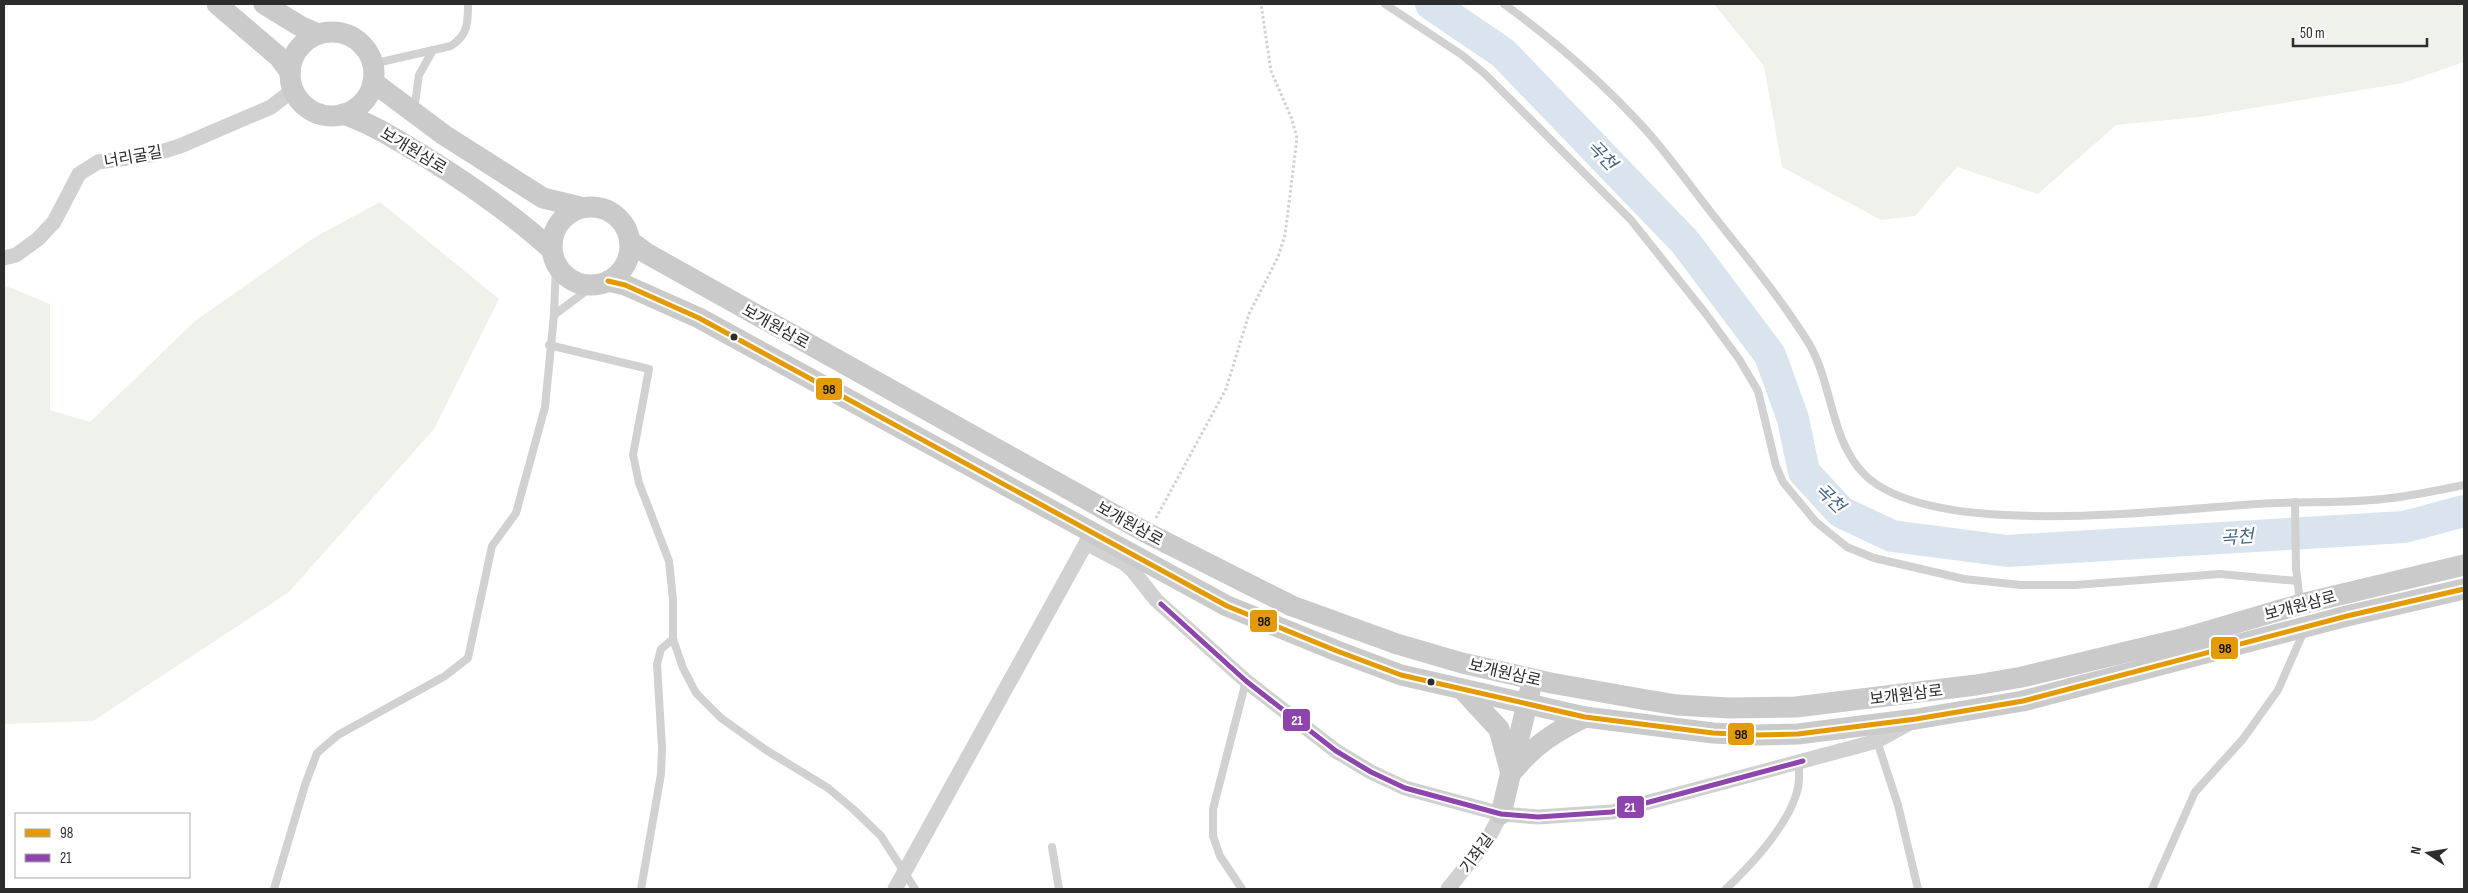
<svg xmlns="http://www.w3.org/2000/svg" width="2468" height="893" viewBox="0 0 2468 893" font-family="'Sofia Sans Condensed','Noto Sans KR',sans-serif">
	<rect width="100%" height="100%" fill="#fff"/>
	<g fill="#eef2eb">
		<path d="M1714,4H2464V62L2403,83L2199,117L2116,125L2038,194L1957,167L1915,216L1881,220L1782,167L1764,66Z"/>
		<path d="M380,202L499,299L434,429L288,593L93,721L4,724V285L50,304V410L90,422L195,321L315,237Z"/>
	</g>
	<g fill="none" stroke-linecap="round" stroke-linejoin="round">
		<path stroke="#d9e4ee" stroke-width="32" d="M1431,4L1503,53L1685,242L1770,355L1793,419L1804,472L1841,512L1892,536L2007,551L2404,527L2464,511"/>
		<path stroke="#d1d1d1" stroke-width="3" stroke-dasharray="2.5 2.5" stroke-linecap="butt" d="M1156,518L1226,389L1249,314L1278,257L1285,235L1297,138L1291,117L1271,71L1261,4"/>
		<g stroke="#d1d1d1" stroke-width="8">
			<path d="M1385,4L1462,55L1485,74L1631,220L1706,314L1739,359L1758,391L1776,466L1783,482L1816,522L1847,547L1874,558L1964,579L2021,585H2075L2220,574L2297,581"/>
			<path d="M1504,4C1555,41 1603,83 1645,129C1671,158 1693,190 1717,220C1749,260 1781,299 1808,342C1833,383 1830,441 1865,475C1933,541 2168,509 2258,504C2303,501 2348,504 2392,498C2416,495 2440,490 2464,485"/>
			<path d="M372,64L451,46C468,35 468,23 468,4"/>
			<path d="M414,110L419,75L433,50"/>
			<path d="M554,315L594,285"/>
			<path d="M549,345L649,369L633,455L639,483L669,561L673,600V639L683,668L696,693L721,718L766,750L828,788L853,809L881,836L915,889"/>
			<path d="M2295,502L2296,568L2300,602"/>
			<path d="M1877,741L1898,805L1918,889"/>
			<path d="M1052,847L1059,889"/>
			<path d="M274,889L305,785L317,753L338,735L445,676L468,658L492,546L516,513L545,407L554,315L556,264"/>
			<path d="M641,889L661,774L662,748L657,664L661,649L673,639"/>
			<path d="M1242,889L1220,856L1213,836V809L1246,681"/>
			<path d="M1726,889C1751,865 1787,827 1797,792C1800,783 1799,771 1799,761"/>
			<path d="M2152,889L2195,792L2243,739L2278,690L2304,631"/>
		</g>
		<g stroke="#d1d1d1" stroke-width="15">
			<path d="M4,258L16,255L38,239L54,222L79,174L98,162L151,155L180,146L271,107L293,90"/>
			<path d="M1086,543L1124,563L1133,571L1156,600L1246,681L1336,751L1371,772L1405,788L1501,814L1538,817L1612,812L1877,741L1908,724"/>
			<path d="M895,889L1090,536"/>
			<path d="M1448,889L1488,839L1501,814"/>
		</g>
		<g stroke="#cacaca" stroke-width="21">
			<path d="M217,4L279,57L290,72"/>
			<path d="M264,4L300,26L318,34"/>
			<circle cx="332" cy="74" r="42"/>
			<path d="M373,82L444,135L543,198L580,207"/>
			<path d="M343,114C373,124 397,140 424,156C469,184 512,214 551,249"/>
			<circle cx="591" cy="246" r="39"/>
			<path d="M630,241L646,253L1147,533L1292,606L1397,644L1462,663L1551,683L1641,699L1677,705L1729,708L1796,707L1976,685L2022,677L2185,638L2301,604L2464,565"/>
			<path d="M608,281L625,285L699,318L1227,606L1337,651L1401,675L1585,717L1713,733L1755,735L1798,734L1916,719L2023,701L2347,616L2464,589"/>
			<path d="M1462,689L1499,729L1510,770"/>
			<path d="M1513,771C1533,746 1556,731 1585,717"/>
			<path d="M1501,814L1530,691"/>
		</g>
		<g stroke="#fff" stroke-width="9">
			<path id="bus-1" d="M608,281L625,285L699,318L1227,606L1337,651L1401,675L1585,717L1713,733L1755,735L1798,734L1916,719L2023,701L2347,616L2464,589"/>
		</g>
		<g stroke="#fff" stroke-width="9">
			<path id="bus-2" d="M1161,604L1246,681L1336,751L1371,772L1405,788L1501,814L1538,817L1612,812L1803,761"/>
		</g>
		<use href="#bus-1" stroke="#e39a04" stroke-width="5"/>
		<use href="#bus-2" stroke="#8e44ad" stroke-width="5"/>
	</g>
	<g fill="#2c2c2c" stroke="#fff" stroke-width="2">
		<circle cx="734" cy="337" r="4.5"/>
		<circle cx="1431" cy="682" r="4.5"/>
	</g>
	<g text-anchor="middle" stroke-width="5" stroke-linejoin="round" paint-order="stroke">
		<g font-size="16" fill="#2c2c2c" stroke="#fff">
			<text transform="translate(414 150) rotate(31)" y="6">보개원삼로</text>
			<text transform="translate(133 156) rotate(-10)" y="6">너리굴길</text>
			<text transform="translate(776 326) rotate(29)" y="6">보개원삼로</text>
			<text transform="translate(1130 523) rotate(29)" y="6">보개원삼로</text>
			<text transform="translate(2300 605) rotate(-15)" y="6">보개원삼로</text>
			<text transform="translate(1505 672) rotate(13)" y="6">보개원삼로</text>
			<text transform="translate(1906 694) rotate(-7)" y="6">보개원삼로</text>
			<text transform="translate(1476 853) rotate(-54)" y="6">기좌길</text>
		</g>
		<g font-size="18" font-style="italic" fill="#446585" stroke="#fff">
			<text transform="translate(1602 155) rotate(46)" y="6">곡천</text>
			<text transform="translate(1830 498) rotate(44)" y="6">곡천</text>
			<text transform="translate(2237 537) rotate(-4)" y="6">곡천</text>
		</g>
	</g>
	<g stroke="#fff" stroke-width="2">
		<rect x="815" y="377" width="28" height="24" rx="5" fill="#e39a04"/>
		<rect x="1249" y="609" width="29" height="24" rx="5" fill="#e39a04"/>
		<rect x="2210" y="636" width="29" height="24" rx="5" fill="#e39a04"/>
		<rect x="1282" y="708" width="29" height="24" rx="5" fill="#8e44ad"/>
		<rect x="1727" y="722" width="28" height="24" rx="5" fill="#e39a04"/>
		<rect x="1616" y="795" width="29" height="24" rx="5" fill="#8e44ad"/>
	</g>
	<g font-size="14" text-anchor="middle" font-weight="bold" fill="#fff">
		<text x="1297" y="725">21</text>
		<text x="1630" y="812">21</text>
	</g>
	<g font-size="14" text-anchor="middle" font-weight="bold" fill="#111">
		<text x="829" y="394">98</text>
		<text x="1264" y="626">98</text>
		<text x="2225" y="653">98</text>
		<text x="1741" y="739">98</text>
	</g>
	<rect width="2468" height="893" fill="none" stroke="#2c2c2c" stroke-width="10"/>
	<rect x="15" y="813" width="175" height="65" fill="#ffffff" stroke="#ababab"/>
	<rect x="25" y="829" width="25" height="8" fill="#e39a04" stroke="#ababab"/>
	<text x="60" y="838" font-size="15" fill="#2c2c2c">98</text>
	<rect x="25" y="854" width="25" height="8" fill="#8e44ad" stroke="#ababab"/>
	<text x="60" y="863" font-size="15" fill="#2c2c2c">21</text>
	<g transform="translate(2428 853) rotate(282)" stroke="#ffffff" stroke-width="4" paint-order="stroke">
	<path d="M0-4L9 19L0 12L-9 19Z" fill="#2c2c2c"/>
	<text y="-8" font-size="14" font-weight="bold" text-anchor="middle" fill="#2c2c2c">N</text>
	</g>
	<path d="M2293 38v8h134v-8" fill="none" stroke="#2c2c2c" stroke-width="2.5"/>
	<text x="2300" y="38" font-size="15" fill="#2c2c2c" stroke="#ffffff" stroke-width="4" paint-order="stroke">50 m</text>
</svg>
